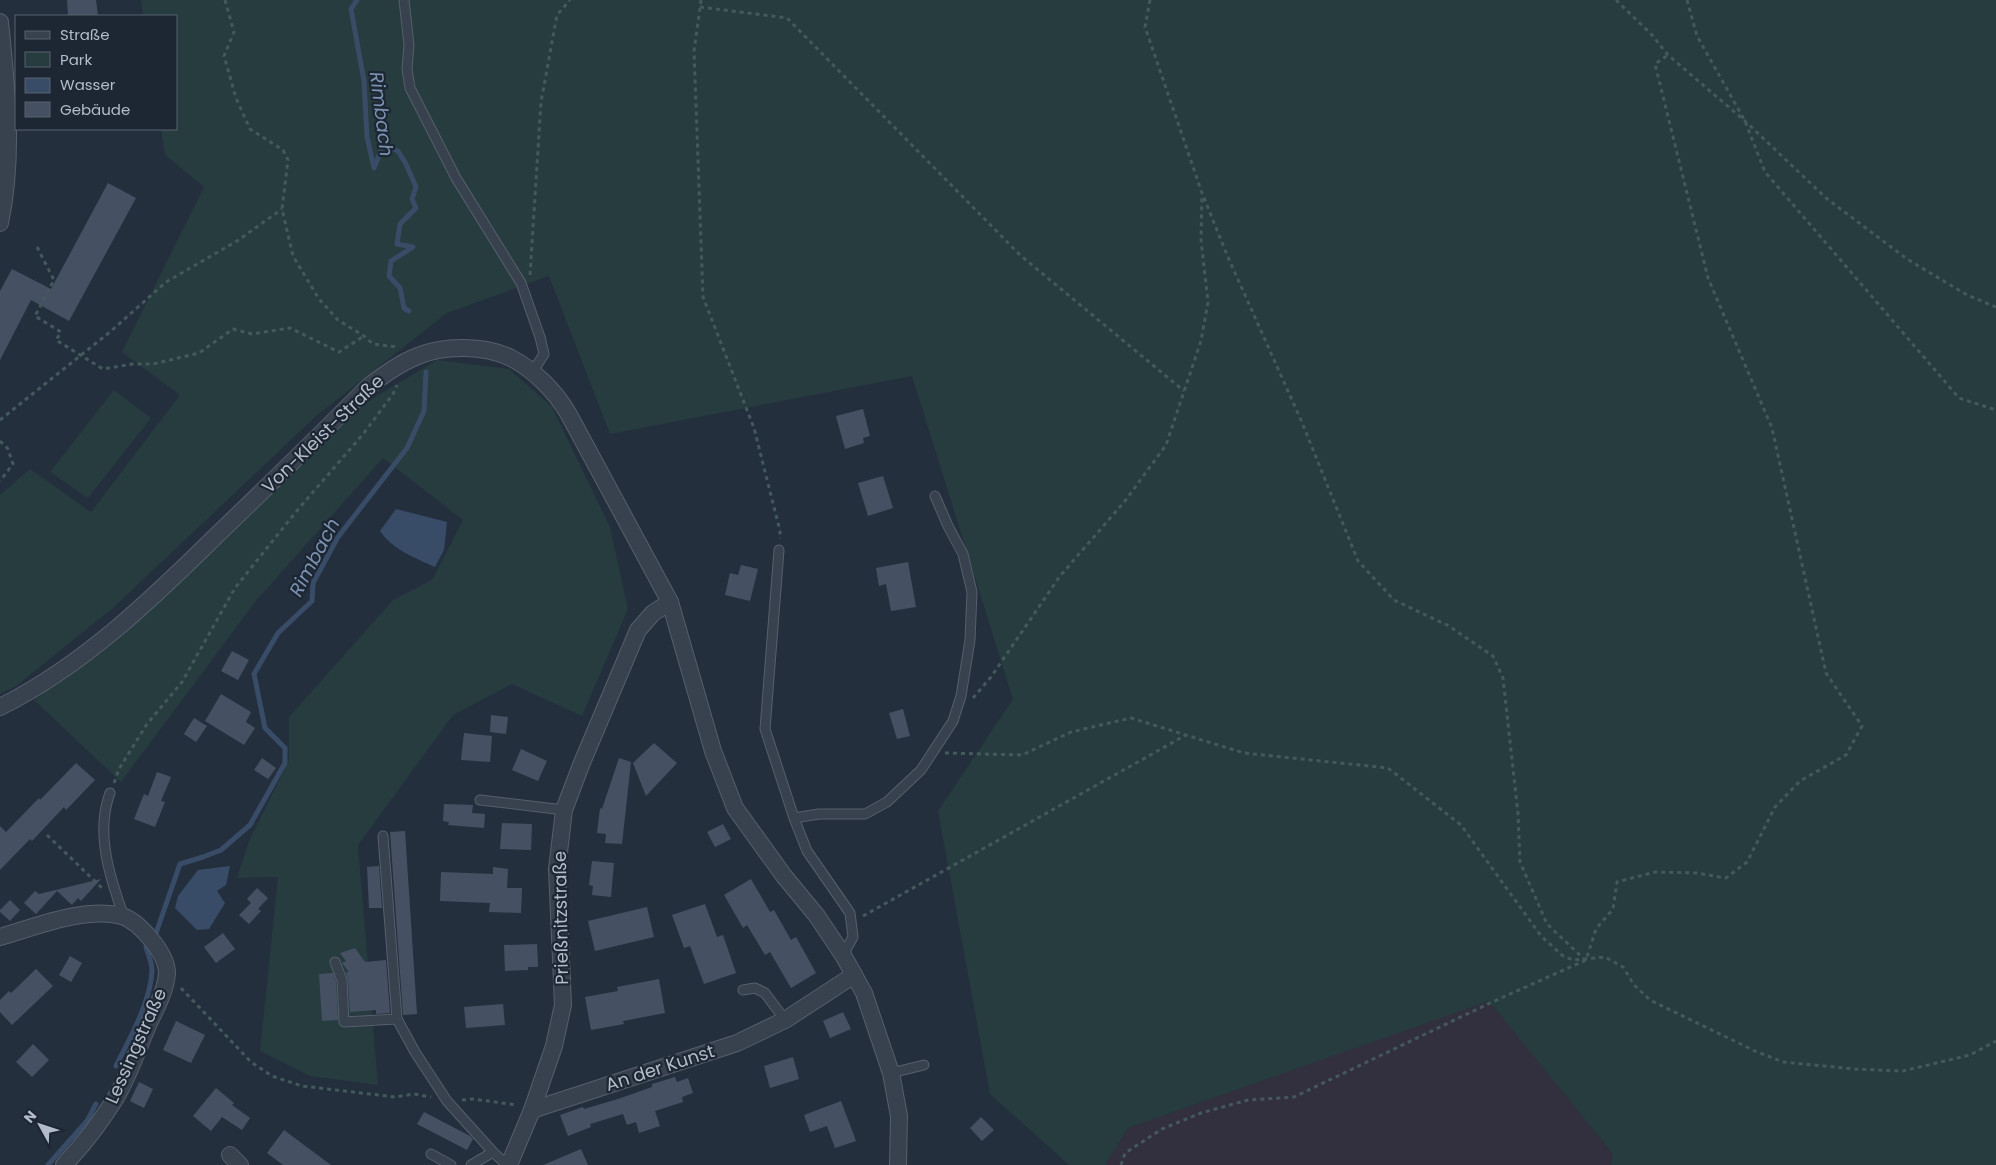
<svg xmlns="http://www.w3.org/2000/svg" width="1996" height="1165" viewBox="0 0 1996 1165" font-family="Poppins,sans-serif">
	<rect width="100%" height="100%" fill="#242f3e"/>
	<path fill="#32303f" d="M1489,1000L1613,1154L1611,1165H1105L1128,1128Z"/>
	<g fill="#263c3f">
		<path d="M141,0H1996V1165H1611L1613,1154L1489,1001L1128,1128L1105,1165H1069L990,1094L938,811L1013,699L912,376L610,434L549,276L447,313L429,327L315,417L114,607L16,686L0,694V495L30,469L91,512L180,395L122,352L204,187L165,155L161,129H176V16H143Z"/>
		<path d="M437,360L509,369L552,407L610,527L628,609L582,716L512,684L453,715L358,845L378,1085L310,1076L260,1051L278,877L237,878L250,839L289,760V717L393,600L432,580L463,520L383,458L255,602L121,782L34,700L124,631L365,403Z"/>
		<path d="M114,390L151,418L88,498L50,472Z"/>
	</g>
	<g fill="#394c67">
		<path d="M396,509L447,522L444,550L435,567C415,558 392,549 380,531Z"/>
		<path d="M230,866L226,885L217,891L225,903L209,929L197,930L175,908L178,896L198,870Z"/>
	</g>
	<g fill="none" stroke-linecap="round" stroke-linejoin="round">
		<g stroke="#394c67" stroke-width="5">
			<path d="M357,0L351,9L364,81L367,137L374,168L383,145L398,151L406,164L416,187L412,199L416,208L400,224L397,244L413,247L391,261L389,276L400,288L404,308L409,311"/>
			<path d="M155,936L180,864L203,857L221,850L250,825L285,763V748L265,728L254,674L278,633L312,601L313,583L338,537L407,448L424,411L426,372"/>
			<path d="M116,1066C130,1038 151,1001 152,970C152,962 148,954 146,947"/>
			<path d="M48,1165L87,1121L96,1104"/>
		</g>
	</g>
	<g fill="#455162">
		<path d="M67,0H96L98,16H68Z"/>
		<path d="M108,183L136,198L69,321L31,300L0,360V291L12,269L51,289Z"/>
		<path d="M863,409L870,436L863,438L864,443L845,449L836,416Z"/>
		<path d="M883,476L893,508L868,516L858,483Z"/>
		<path d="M908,562L916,607L891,611L886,584L879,586L876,568Z"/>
		<path d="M741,565L758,569L750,601L725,595L730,573L738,575Z"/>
		<path d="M232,651L249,660L238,680L221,671Z"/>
		<path d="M221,694L251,712L246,722L255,728L244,745L205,721Z"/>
		<path d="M903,709L910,736L897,739L889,713Z"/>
		<path d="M491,715L508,717L506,734L490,732Z"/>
		<path d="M194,718L207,726L196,742L184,734Z"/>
		<path d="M464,733L492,736L490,762L461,760Z"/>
		<path d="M654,743L677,763L646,796L633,763Z"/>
		<path d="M521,749L547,761L538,781L512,770Z"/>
		<path d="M262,758L276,768L268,779L254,770Z"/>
		<path d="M619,758L631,762L622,844L605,843L606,834L597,833L600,808L602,809Z"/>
		<path d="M76,763L95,780L66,810L64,807L32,841L30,839L0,870V826L6,832L39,798L40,800Z"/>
		<path d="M157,772L171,777L161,801L165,802L155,827L134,819L144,794L148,796Z"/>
		<path d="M444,804L473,805L472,813L485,814L484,828L448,825L449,822L443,821Z"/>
		<path d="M502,823L532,824L531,850L500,849Z"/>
		<path d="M723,824L731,839L715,847L707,832Z"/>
		<path d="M405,831L417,1014L403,1015L390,832Z"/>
		<path d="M592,861L614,863L611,897L592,895L593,886L589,885Z"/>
		<path d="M379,866L382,908H369L367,867Z"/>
		<path d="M493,867L508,869L507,888H522L521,913L489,912L490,903L440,901L441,872L493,874Z"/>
		<path d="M101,879L81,901L78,898L72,905L57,891L36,914L24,903L35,891L39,894Z"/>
		<path d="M751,879L770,912L774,910L791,940L796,937L816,973L791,988L770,952L765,955L747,925L743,928L724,895Z"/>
		<path d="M257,888L268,898L258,909L256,907L261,911L249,924L239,915L251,903L247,899Z"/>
		<path d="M10,900L20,910L10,921L0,912V910Z"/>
		<path d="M705,904L717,937L723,935L736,973L704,984L690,946L684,948L672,915Z"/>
		<path d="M647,907L654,937L595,951L588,921Z"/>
		<path d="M223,933L235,949L216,963L204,947Z"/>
		<path d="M537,944L538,967H528V970L505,971L504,945Z"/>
		<path d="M355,948L365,962L386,960L390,1013L376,1014V1010L350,1012L348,980L346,972H349L342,963L346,961L340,953Z"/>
		<path d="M70,956L82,963L71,982L59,975Z"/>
		<path d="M36,969L53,986L12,1025L0,1012V1000L9,991L11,993Z"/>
		<path d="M333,973L336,981L338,1020L322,1021L319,974Z"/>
		<path d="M659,979L665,1013L623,1021L624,1024L591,1030L585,997L618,991L617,987Z"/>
		<path d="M503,1004L505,1025L466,1028L464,1007Z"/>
		<path d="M843,1012L851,1029L830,1038L823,1021Z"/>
		<path d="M176,1021L205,1035L191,1063L163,1050Z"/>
		<path d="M33,1044L49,1060L32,1077L16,1062Z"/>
		<path d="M793,1057L799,1079L770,1088L764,1066Z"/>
		<path d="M675,1077L677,1082L688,1078L693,1093L682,1097L683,1102L655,1111L660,1126L639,1133L636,1122L627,1125L623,1114L590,1124L591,1127L568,1136L560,1115L583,1107L584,1109L618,1099L652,1087V1084Z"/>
		<path d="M139,1082L153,1089L144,1108L130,1101Z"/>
		<path d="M216,1088L234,1103L232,1105L250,1118L242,1130L222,1117L211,1131L193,1116Z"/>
		<path d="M841,1101L856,1141L835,1148L827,1126L810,1132L804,1115Z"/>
		<path d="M424,1112L470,1136L473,1139L467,1150L417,1124Z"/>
		<path d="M981,1117L994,1130L982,1141L970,1128Z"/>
		<path d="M284,1130L331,1165H283L267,1153Z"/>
		<path d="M581,1149L588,1165H543Z"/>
	</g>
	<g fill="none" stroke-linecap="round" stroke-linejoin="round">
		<g stroke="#565f6c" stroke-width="11">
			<g id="lane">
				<path d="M404,0L409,45L407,69L410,88L456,178L521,283L540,337L544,354L532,373"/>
				<path d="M779,550L765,729L794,818"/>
				<path d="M110,793C95,833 110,878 124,917"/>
				<path d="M480,800L564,810"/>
				<path d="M383,836L397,1019L415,1052L447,1101L493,1152L507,1165"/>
				<path d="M843,955L853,937L850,913L807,851L794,818L819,814H865L887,802L921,770L953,721L961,696L970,640L972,592L963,554L948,526L935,496"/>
				<path d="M335,962L342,980L344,1022L397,1019"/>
				<path d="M743,990L755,988L765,993L785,1020"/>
				<path d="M891,1073L924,1065"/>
				<path d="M431,1154L451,1165"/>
				<path d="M471,1165L493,1152"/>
			</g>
		</g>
		<g stroke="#565f6c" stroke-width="18">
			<g id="street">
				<path d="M0,22C7,89 14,156 0,223"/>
				<path d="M0,707C83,666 153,598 218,534C269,485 319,436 369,386C385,374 400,363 418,356C444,345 485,345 511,358C534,370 555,391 568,413L670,602L713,751L735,808L784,876L817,916L843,955L864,993L891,1073L899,1116L898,1165"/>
				<path d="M0,937C35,927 86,906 122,916C140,922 167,954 167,973C166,990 156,1008 149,1023C138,1048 129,1076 115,1099C100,1123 83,1145 64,1165"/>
				<path d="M532,1110L737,1043L785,1020L854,975"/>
				<path d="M230,1155L240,1165"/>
				<path d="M509,1165L532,1110L554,1046L563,1005L557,869L564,810L581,765L638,630L653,613L670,602"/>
			</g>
		</g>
		<g stroke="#44595c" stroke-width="3" stroke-dasharray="4 4" stroke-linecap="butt">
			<path d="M225,0L234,32L224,56L236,98L250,129L283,150L288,160L282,209L293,256L319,299L338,320L364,336L373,344L398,347"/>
			<path d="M701,0L694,51L703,297L754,428L780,531V539"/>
			<path d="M1150,0L1145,27L1202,193L1227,255L1301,420L1358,561L1394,600L1449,626L1493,656L1503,678L1518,814L1520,862L1547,924L1585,960"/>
			<path d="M1616,0L1652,35L1668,55L1745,121L1826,198L1907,259L1967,295L1996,307"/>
			<path d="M1687,0L1697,36L1745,121L1765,172L1959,398L1996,410"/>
			<path d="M700,7L787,18L1020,255L1184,391"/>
			<path d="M37,247L54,280L35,316L61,332L56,340L103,369L133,364H153L199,353L233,329L252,334L290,328L339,352L364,336"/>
			<path d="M530,275L541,102L557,15L570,0"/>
			<path d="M0,420L110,332L166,282L237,241L282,209"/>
			<path d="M0,441L8,449L13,464L0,481"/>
			<path d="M973,698L991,677L1060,576L1125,501L1166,445L1201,341L1208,302L1201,240L1202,196"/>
			<path d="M945,753L1022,755L1071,732L1131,718L1244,753L1388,768L1461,825L1541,936L1563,956L1573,960L1605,957L1623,967L1634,985L1650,1000L1755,1051L1783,1062L1855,1069L1903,1071L1970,1055L1996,1041"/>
			<path d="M114,783L119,769L147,724L182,682L235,588L295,513L364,433L393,394L397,385"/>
			<path d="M47,835L102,888"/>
			<path d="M863,916L1186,735"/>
			<path d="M181,988L251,1062L272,1076L302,1086L395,1097L414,1094L431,1097"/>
			<path d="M462,1100L473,1099L517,1105"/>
			<path d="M1121,1165L1125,1153L1162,1129L1201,1113L1248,1100L1294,1097L1490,1003L1586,960L1596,929L1613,909L1617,882L1655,872L1697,873L1726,878L1747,862L1775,807L1800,781L1846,755L1862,726L1826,673L1772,428L1708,278L1655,64L1668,55"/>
		</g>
		<use href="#lane" stroke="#38414e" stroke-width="9"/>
		<use href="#street" stroke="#38414e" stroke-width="16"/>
	</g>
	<g text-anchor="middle" stroke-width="4.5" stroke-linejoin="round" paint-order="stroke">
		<g font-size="18" fill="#b4bcc9" stroke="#1d2633">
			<text transform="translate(323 434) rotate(-44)" y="6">Von-Kleist-Straße</text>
			<text transform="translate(561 918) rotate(-91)" y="6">Prießnitzstraße</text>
			<text transform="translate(136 1046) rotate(-66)" y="6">Lessingstraße</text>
			<text transform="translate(660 1068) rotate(-18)" y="6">An der Kunst</text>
		</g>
		<g font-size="19" font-style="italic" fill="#7c92b1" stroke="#1d2633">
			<text transform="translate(382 114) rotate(83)" y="7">Rimbach</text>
			<text transform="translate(314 557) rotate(-62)" y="7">Rimbach</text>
		</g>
	</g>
	<rect x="15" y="15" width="162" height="115" fill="#1d2633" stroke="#59626f"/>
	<rect x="25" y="31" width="25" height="8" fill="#38414e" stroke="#59626f"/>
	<text x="60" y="40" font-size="15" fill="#b4bcc9">Straße</text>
	<rect x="25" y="52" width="25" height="15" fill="#263c3f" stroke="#59626f"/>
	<text x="60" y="65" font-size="15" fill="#b4bcc9">Park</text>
	<rect x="25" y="78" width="25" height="15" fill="#394c67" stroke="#59626f"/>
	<text x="60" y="90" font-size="15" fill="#b4bcc9">Wasser</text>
	<rect x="25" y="102" width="25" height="15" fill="#455162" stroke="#59626f"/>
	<text x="60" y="115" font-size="15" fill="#b4bcc9">Gebäude</text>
	<g transform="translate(40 1125) rotate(310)" stroke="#1d2633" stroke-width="4" paint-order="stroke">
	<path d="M0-4L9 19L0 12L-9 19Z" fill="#b4bcc9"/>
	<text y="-8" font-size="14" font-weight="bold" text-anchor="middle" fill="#b4bcc9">N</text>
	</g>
</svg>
